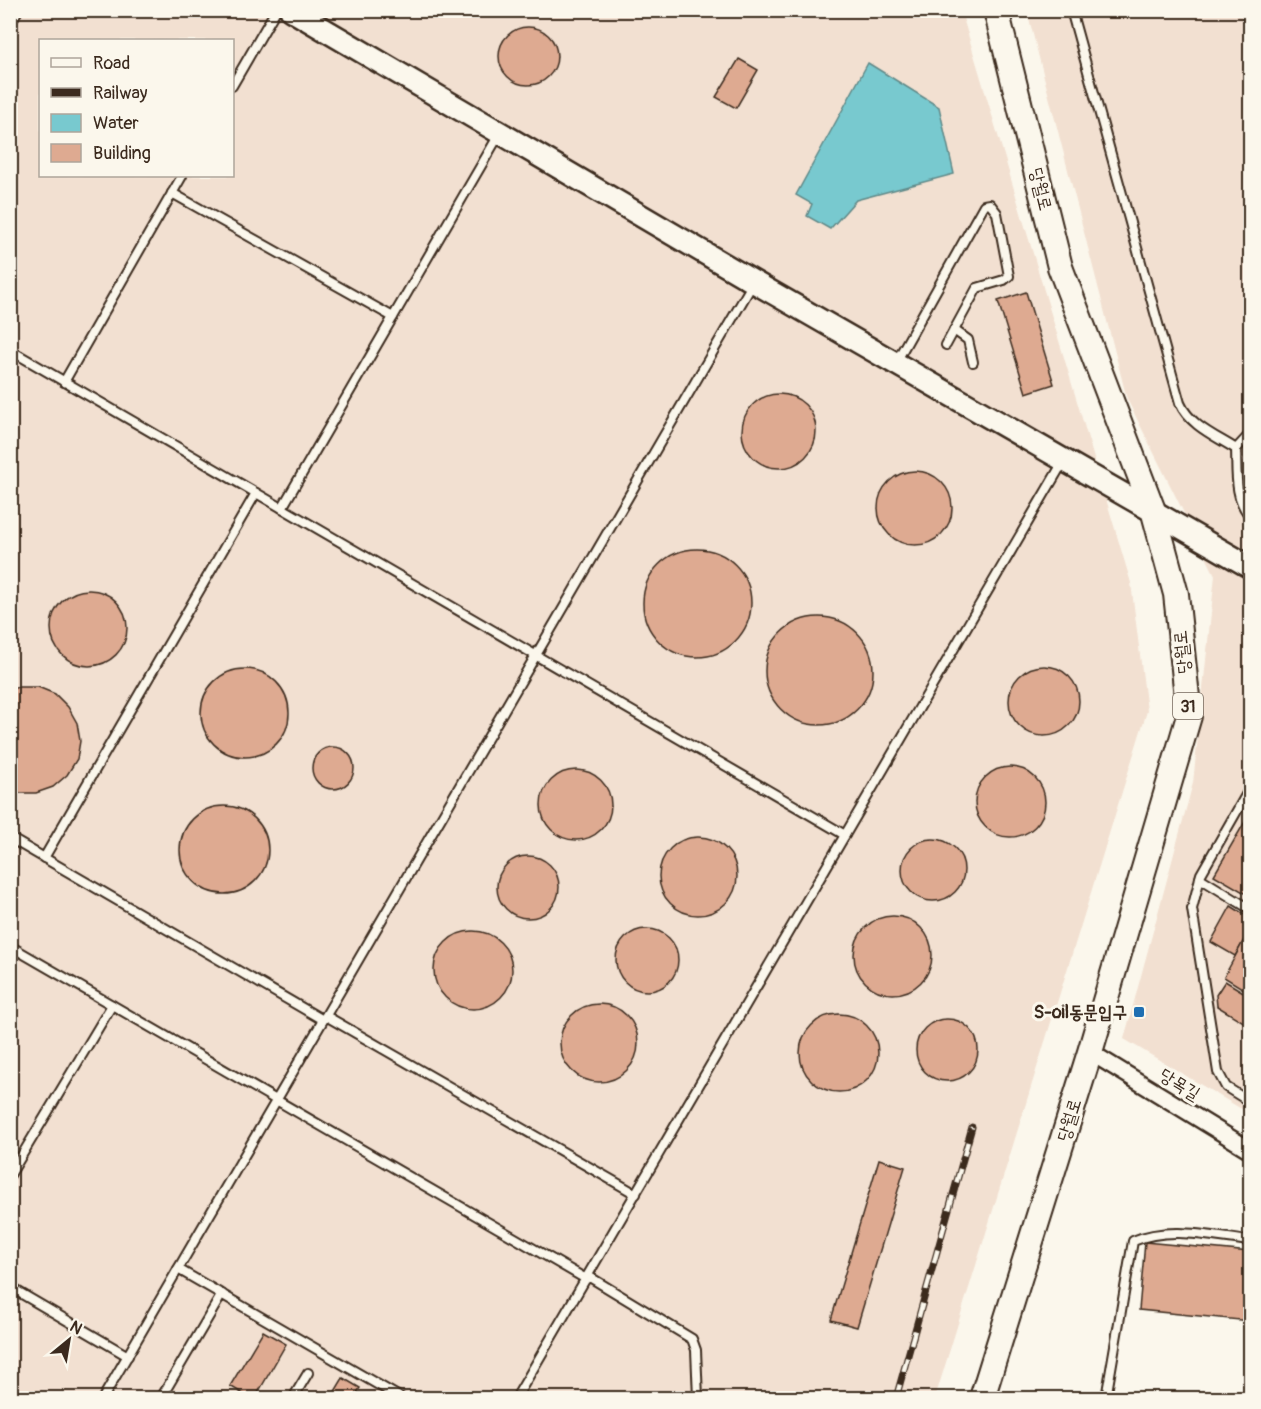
<svg xmlns="http://www.w3.org/2000/svg" width="1261" height="1409" viewBox="0 0 1261 1409" font-family="Pangolin,'Poor Story',sans-serif">
	<rect width="100%" height="100%" fill="#fbf7ec"/>
	<filter id="ink" filterUnits="userSpaceOnUse"><feTurbulence type="fractalNoise" baseFrequency=".0167" numOctaves="2"/><feDisplacementMap in="SourceGraphic" scale="12" xChannelSelector="R" yChannelSelector="G"/><feConvolveMatrix kernelMatrix="1 2 1 2 8 2 1 2 1" color-interpolation-filters="sRGB"/></filter>
	<g filter="url(#ink)">
		<g fill="#f2e0d1" fill-rule="evenodd">
			<path d="M10,11H961L1131,583L1147,711L935,1398H11ZM40,40H232V176H40Z"/>
			<path d="M1027,11H1250V1114L1124,1039L1193,783L1215,575L1127,399Z"/>
		</g>
		<path fill="#78c9cf" stroke="#608988" stroke-width="1.5" d="M868,63L939,107L954,174L856,200L830,229L807,216L812,204L796,195Z"/>
		<g fill="#deaa91" stroke="#3b2a1e" stroke-width="1.5">
			<circle cx="528" cy="56" r="29"/>
			<path d="M739,59L758,70L736,108L716,97Z"/>
			<path d="M1026,292L1054,384L1026,393L998,301Z"/>
			<circle cx="779" cy="431" r="37"/>
			<circle cx="915" cy="508" r="37"/>
			<circle cx="697" cy="603" r="54"/>
			<circle cx="89" cy="628" r="38"/>
			<circle cx="819" cy="671" r="54"/>
			<circle cx="1044" cy="701" r="35"/>
			<circle cx="245" cy="713" r="44"/>
			<path d="M19,687H38L55,694L68,707L77,723L80,741L77,759L67,775L53,787L36,793H19L10,791V689Z"/>
			<circle cx="333" cy="768" r="21"/>
			<circle cx="1010" cy="802" r="35"/>
			<circle cx="576" cy="805" r="35"/>
			<circle cx="224" cy="850" r="44"/>
			<path d="M1250,813V896L1214,875Z"/>
			<circle cx="698" cy="876" r="39"/>
			<circle cx="933" cy="870" r="31"/>
			<circle cx="528" cy="887" r="31"/>
			<path d="M1231,906L1250,918V929L1235,956L1211,942Z"/>
			<circle cx="893" cy="955" r="39"/>
			<path d="M1250,929V993L1224,977Z"/>
			<circle cx="647" cy="960" r="31"/>
			<circle cx="473" cy="970" r="39"/>
			<path d="M1225,981L1250,996V1026L1217,1006L1216,995Z"/>
			<circle cx="599" cy="1043" r="39"/>
			<circle cx="839" cy="1053" r="39"/>
			<circle cx="947" cy="1050" r="31"/>
			<path d="M879,1159L905,1167L857,1327L831,1320Z"/>
			<path d="M1145,1242L1250,1252V1321L1139,1310Z"/>
			<path d="M263,1331L286,1344L255,1398H250L230,1386Z"/>
			<path d="M343,1378L360,1388L354,1398H331Z"/>
		</g>
		<g fill="none" stroke-linecap="round" stroke-linejoin="round">
			<g stroke="#3b2a1e" stroke-width="12">
				<g id="service">
					<path d="M1071,10L1180,403C1190,426 1216,436 1236,449C1237,472 1234,498 1250,516"/>
					<path d="M10,24L18,10"/>
					<path d="M232,86L276,10"/>
					<path d="M172,193L393,317"/>
					<path d="M954,330L968,340L973,362"/>
					<path d="M10,350L845,835"/>
					<path d="M896,362L984,205L990,204L997,213L1009,276L1004,280L977,288L946,345"/>
					<path d="M64,382L182,176"/>
					<path d="M1236,449L1250,434"/>
					<path d="M282,508L500,133"/>
					<path d="M1250,788L1201,874L1192,909L1218,1072L1226,1087L1250,1102"/>
					<path d="M10,838L323,1020"/>
					<path d="M44,858L256,493"/>
					<path d="M1200,878L1250,909"/>
					<path d="M10,946L586,1279"/>
					<path d="M326,1016L636,1194"/>
					<path d="M10,1175L112,1005"/>
					<path d="M178,1269L753,283"/>
					<path d="M588,1276L692,1339L696,1350L698,1398"/>
					<path d="M10,1287L128,1356"/>
					<path d="M103,1398L178,1269L401,1398"/>
					<path d="M161,1398L222,1294"/>
					<path d="M293,1398L308,1373"/>
					<path d="M516,1398L1063,462"/>
					<path d="M1106,1398L1133,1241C1169,1225 1213,1237 1250,1241"/>
				</g>
			</g>
			<g stroke="#3b2a1e" stroke-width="20">
				<path id="minor" d="M1090,1052L1250,1150"/>
			</g>
			<g stroke="#3b2a1e" stroke-width="26">
				<path id="secondary" d="M291,10L754,282L1250,567"/>
			</g>
			<g stroke="#3b2a1e" stroke-width="28">
				<path id="primary" d="M982,1398L1090,1052L1189,716L1176,594L1154,513L1060,267L996,10"/>
			</g>
			<use href="#service" stroke="#fbf7ec" stroke-width="8"/>
			<use href="#minor" stroke="#fbf7ec" stroke-width="15"/>
			<use href="#secondary" stroke="#fbf7ec" stroke-width="21"/>
			<use href="#primary" stroke="#fbf7ec" stroke-width="24"/>
			<g stroke="#3b2a1e" stroke-width="7">
				<path id="rail" d="M896,1398L972,1127"/>
			</g>
			<use href="#rail" stroke="#fbf7ec" stroke-width="4.5" stroke-dasharray="14" stroke-linecap="butt"/>
		</g>
	</g>
	<rect fill="#1f6fb2" stroke="#fbf7ec" stroke-width="2" x="1133" y="1006" width="12" height="12" rx="3"/>
	<g text-anchor="middle" stroke-width="6" stroke-linejoin="round" paint-order="stroke">
		<rect fill="#fbf7ec" stroke="#75685c" stroke-width="1.5" x="1173" y="693" width="30" height="26" rx="4.5"/>
		<g font-size="16" font-weight="bold" fill="#3b2a1e">
			<text x="1188" y="712">31</text>
		</g>
		<g font-size="18" fill="#3b2a1e" stroke="#fbf7ec">
			<text transform="translate(1041 189) rotate(76)" y="6">당월로</text>
			<text transform="translate(1182 652) rotate(-96)" y="6">당월로</text>
			<text transform="translate(1180 1084) rotate(31)" y="6">당목길</text>
			<text transform="translate(1069 1120) rotate(-73)" y="6">당월로</text>
		</g>
		<g font-size="18" font-weight="bold" fill="#3b2a1e" stroke="#fbf7ec" text-anchor="end">
			<text x="1127" y="1018">S-oil동문입구</text>
		</g>
	</g>
	<rect width="1261" height="1409" fill="none" stroke="#fbf7ec" stroke-width="36"/>
	<rect x="18" y="18" width="1225" height="1373" fill="none" stroke="#3b2a1e" stroke-width="2" filter="url(#ink)"/>
	<rect x="39" y="39" width="195" height="138" fill="#fbf7ec" stroke="#aea59a" stroke-width="1.5"/>
	<rect x="51" y="58" width="30" height="9" fill="#fbf7ec" stroke="#aea59a" stroke-width="1.5"/>
	<text x="93" y="69" font-size="18" fill="#3b2a1e">Road</text>
	<rect x="51" y="88" width="30" height="9" fill="#3b2a1e" stroke="#aea59a" stroke-width="1.5"/>
	<text x="93" y="99" font-size="18" fill="#3b2a1e">Railway</text>
	<rect x="51" y="114" width="30" height="18" fill="#78c9cf" stroke="#aea59a" stroke-width="1.5"/>
	<text x="93" y="129" font-size="18" fill="#3b2a1e">Water</text>
	<rect x="51" y="144" width="30" height="18" fill="#deaa91" stroke="#aea59a" stroke-width="1.5"/>
	<text x="93" y="159" font-size="18" fill="#3b2a1e">Building</text>
	<g transform="translate(69 1340) rotate(30)" stroke="#fbf7ec" stroke-width="4.5" paint-order="stroke">
	<path d="M0-4.5L10 22L0 15L-10 22Z" fill="#3b2a1e"/>
	<text y="-9" font-size="16" font-weight="bold" text-anchor="middle" fill="#3b2a1e">N</text>
	</g>
</svg>
